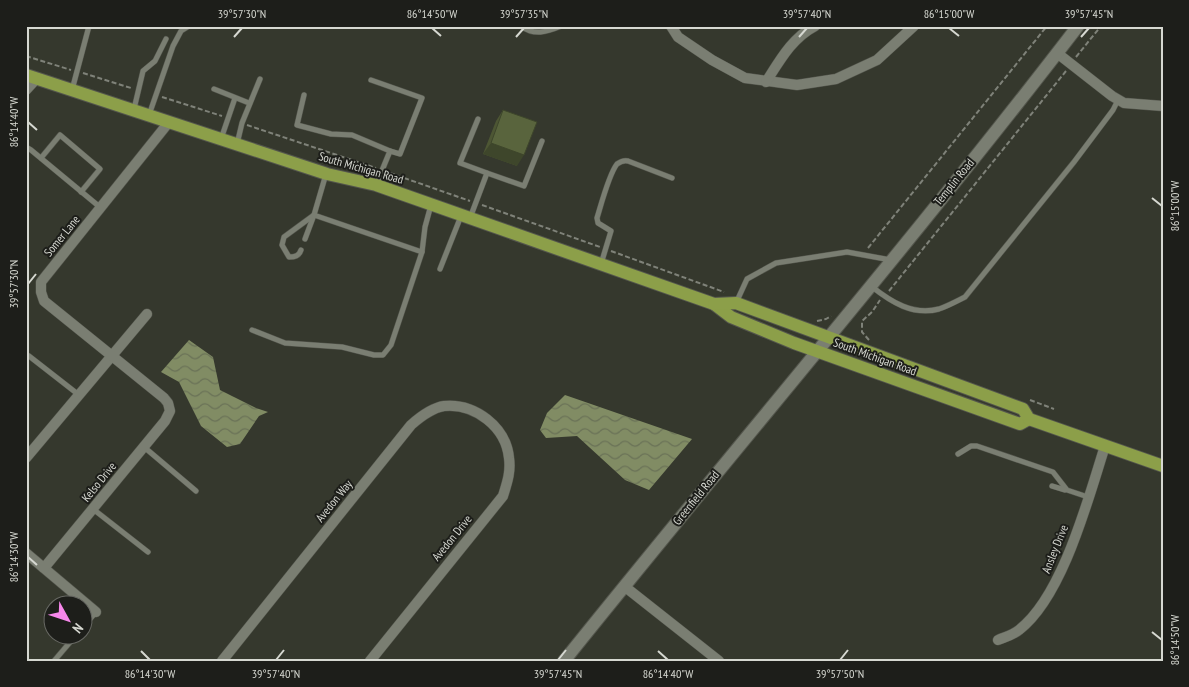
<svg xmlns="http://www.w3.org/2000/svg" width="1189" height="687" viewBox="0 0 1189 687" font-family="'PT Sans Narrow',sans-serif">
	<defs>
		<pattern id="water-waves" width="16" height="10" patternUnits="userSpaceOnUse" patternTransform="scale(1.25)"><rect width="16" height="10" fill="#818c64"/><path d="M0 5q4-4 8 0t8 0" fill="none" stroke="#6a7257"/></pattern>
	</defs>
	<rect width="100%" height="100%" fill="#35382d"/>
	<g fill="url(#water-waves)">
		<path d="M189,340L213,357L220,390L256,408L268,412L259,416L240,444L227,447L201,426L179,382L161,372Z"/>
		<path d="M565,395L692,439L649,490L625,480L577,436L546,438L540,430L547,413Z"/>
	</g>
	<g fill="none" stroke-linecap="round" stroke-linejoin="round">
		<g stroke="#54564d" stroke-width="6">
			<g id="lane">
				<path d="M521,26C534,36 547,32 561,26"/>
				<path d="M371,80L422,98L400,154L390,151L376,185"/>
				<path d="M214,89L249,103"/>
				<path d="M72,90L89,26"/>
				<path d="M304,95L297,125L331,134L352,135L390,151"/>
				<path d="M134,109L143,71L155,61L166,39"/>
				<path d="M149,115L173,46L181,31L189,26"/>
				<path d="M221,139L235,98"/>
				<path d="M237,144L242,123L260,79"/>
				<path d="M26,147L31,150L101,208"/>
				<path d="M41,158L60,135L100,169L81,192"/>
				<path d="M487,173L524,186L542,141"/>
				<path d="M326,174L314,215L422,252"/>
				<path d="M470,218L487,173L460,163L478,119"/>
				<path d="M305,239L314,215"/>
				<path d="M301,250C299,256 295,257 289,257L282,245L284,237L314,215"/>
				<path d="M601,264L611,231L598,223L597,218C601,205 609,174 617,164C621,161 624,160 628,161L672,178"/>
				<path d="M440,269L461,216"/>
				<path d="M871,286C891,302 913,316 939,309C948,306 957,301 965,297L1074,162L1113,110L1118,100"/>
				<path d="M736,303L747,279L776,263L847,252L891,260"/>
				<path d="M252,330L285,343L342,347L374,355H383L391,345L422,252L425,227L431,205"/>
				<path d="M29,356L79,395"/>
				<path d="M144,447L196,491"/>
				<path d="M958,454L971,446H977L1053,472L1067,490L1088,497"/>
				<path d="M1052,486L1065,490"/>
				<path d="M93,509L148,552"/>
				<path d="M82,628L96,612"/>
				<path d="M54,661L77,634"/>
			</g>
		</g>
		<g stroke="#54564d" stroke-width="11">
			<g id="street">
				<path d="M671,26L678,37L712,60L745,78L797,85L836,79L877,60L914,26"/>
				<path d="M1057,53L1112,96L1124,103L1163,106"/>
				<path d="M766,82C780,60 792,38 815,26"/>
				<path d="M26,90L37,78"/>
				<path d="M26,458L147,314"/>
				<path d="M26,553L96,612"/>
				<path d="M44,568L165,421L170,411L168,403L164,398L44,301L41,292V282L169,122"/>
				<path d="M624,586L719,661"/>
				<path d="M998,640C1005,637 1013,635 1019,630C1063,596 1088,499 1105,446"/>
				<path d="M222,661L411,425C420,417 431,408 444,406C475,403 506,427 509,458C511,472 507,483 503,496L370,661"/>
			</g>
		</g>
		<g stroke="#54564d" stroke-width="14">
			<path id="secondary" d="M564,661C734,449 912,242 1078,26"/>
		</g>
		<g stroke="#54564d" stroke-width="14">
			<g id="primary">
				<path d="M26,75L327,174L376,185L714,304L731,317L794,343L1020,424L1029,419"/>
				<path d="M714,304L736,303L1023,409L1029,419L1163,466"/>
			</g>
		</g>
		<g stroke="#7f8279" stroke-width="2" stroke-dasharray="5 2.5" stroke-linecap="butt">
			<path d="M26,56L71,70"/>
			<path d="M1076,57L1101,26"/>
			<path d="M83,73L131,88"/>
			<path d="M162,97L222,116"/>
			<path d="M247,125L376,168"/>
			<path d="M390,173L470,201"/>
			<path d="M482,205L600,247"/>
			<path d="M868,248L1047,26"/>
			<path d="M611,251L724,292"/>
			<path d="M889,291L1066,71"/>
			<path d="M817,321L826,319L831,316"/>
			<path d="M869,340L862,332V321L872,312L880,300"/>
			<path d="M1030,400L1054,409"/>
		</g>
		<use href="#lane" stroke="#7a7e72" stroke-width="5"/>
		<use href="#street" stroke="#7a7e72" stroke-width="10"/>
		<use href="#secondary" stroke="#7a7e72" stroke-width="12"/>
		<use href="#primary" stroke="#8c9f49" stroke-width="12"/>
	</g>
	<path fill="#4d5634" d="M503,110L517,166L483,154L496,121Z"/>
	<path fill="#3e462b" d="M491,143L524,155L517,166L483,154Z"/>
	<path fill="#59643d" stroke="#3e462b" d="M503,110L537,122L524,155L491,143Z"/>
	<path fill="none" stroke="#d6d8d1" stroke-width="2" d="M432,28L441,36M949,28L959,36M234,37L242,28M516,37L524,28M799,37L807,28M1081,37L1089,28M28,122L37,130M1152,198L1162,206M28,284L36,274M28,557L37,565M1152,632L1162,640M141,651L150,660M658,651L668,660M276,660L284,650M558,660L566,650M840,660L848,650"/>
	<g text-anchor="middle" stroke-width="4" stroke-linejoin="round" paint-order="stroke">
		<g font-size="12" fill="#d6d8d1" stroke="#1d1e1a">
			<text transform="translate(361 168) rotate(16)" y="4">South Michigan Road</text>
			<text transform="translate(954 182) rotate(-51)" y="4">Templin Road</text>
			<text transform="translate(62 236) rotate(-51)" y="4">Somer Lane</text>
			<text transform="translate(875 357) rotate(20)" y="4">South Michigan Road</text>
			<text transform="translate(99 482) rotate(-51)" y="4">Kelso Drive</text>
			<text transform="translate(696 498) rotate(-51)" y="4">Greenfield Road</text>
			<text transform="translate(334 501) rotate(-51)" y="4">Avedon Way</text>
			<text transform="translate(452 538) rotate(-51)" y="4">Avedon Drive</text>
			<text transform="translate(1055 549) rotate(-68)" y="4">Ansley Drive</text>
		</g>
	</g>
	<rect width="1189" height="687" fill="none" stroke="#1d1e1a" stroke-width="55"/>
	<g transform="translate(68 620) rotate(130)"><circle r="24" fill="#1d1e1a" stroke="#676863"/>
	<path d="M0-4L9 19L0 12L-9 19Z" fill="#f788eb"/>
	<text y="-8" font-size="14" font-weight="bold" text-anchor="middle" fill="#d6d8d1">N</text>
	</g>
	<rect x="28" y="28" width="1134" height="632" fill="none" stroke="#d6d8d1" stroke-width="2"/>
	<g font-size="12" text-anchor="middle" fill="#d6d8d1">
		<text x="242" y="18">39°57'30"N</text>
		<text x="432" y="18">86°14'50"W</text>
		<text x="524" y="18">39°57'35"N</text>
		<text x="807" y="18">39°57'40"N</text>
		<text x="949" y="18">86°15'00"W</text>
		<text x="1089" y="18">39°57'45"N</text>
		<text transform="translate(14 122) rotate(-90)" y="4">86°14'40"W</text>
		<text transform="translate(1175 206) rotate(-90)" y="4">86°15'00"W</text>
		<text transform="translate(14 284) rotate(-90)" y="4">39°57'30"N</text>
		<text transform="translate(14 557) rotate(-90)" y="4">86°14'30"W</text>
		<text transform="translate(1175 640) rotate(-90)" y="4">86°14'50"W</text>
		<text x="150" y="678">86°14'30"W</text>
		<text x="276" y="678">39°57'40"N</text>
		<text x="558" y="678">39°57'45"N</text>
		<text x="668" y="678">86°14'40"W</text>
		<text x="840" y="678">39°57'50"N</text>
	</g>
</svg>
